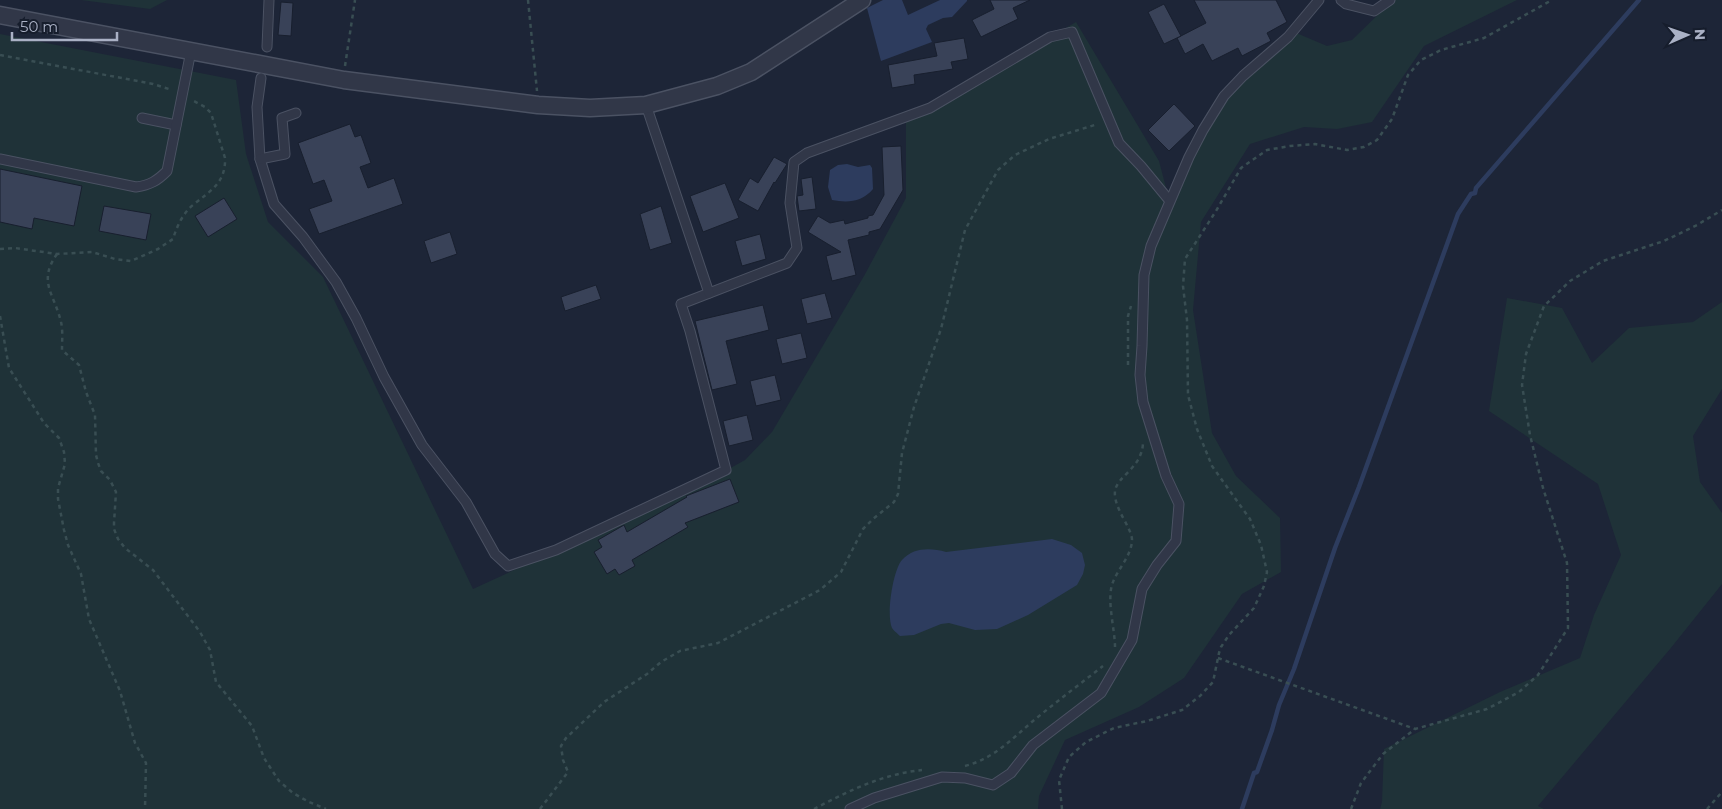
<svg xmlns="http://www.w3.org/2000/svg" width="1722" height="809" viewBox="0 0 1722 809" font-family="Montserrat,sans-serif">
	<rect width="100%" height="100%" fill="#1d2537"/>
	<g fill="#1f3238">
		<path d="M81,0H167L150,9Z"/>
		<path d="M1393,0H1517L1424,46L1372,122L1337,129L1304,127L1250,144L1201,222L1193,310L1212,433L1236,476L1280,518L1281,572L1242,594L1184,678L1139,707L1065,740L1039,796L1038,809H0V34L236,80L246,154L268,222L323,277L473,589L707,481L745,460L772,432L864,276L906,198V122L1076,22L1159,161L1169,199L1229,88L1294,32L1327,46L1352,40Z"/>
		<path d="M1507,298L1562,308L1592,363L1629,328L1693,322L1722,302V389L1693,436L1700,482L1722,513V584L1670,649L1538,806L1544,809H1380L1382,802L1384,749L1500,692L1580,658L1594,615L1621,555L1598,484L1489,411Z"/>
	</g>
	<g fill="#2d3c5e">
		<path d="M883,0H902L908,15L940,0H967V1L952,17L943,18L928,25L926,29L932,42L881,61L867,8Z"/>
		<path d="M847,164L858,167L870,165L872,168L873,189C862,202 848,203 832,200L828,187L830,170L838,165Z"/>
		<path d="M1052,539L1071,545L1082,553L1085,565L1083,574L1077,585L1028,615L997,629L975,630L949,623L941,624L914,635L900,636C898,634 893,630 892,628C886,615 893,570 902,560C914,547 931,548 946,552Z"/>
	</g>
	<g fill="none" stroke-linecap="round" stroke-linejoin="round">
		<path stroke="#2d3c5e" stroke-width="4.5" d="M1242,809L1254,773L1257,772L1272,730L1279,705L1294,669L1335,548L1359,487L1458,214L1471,194L1475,193L1476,188L1639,0"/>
	</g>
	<g fill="#394258" stroke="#181f2e">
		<path d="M990,0H1030L1013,8L1018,19L981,37L972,20L994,9Z"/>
		<path d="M1194,0H1276L1287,22L1267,33L1271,41L1242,56L1238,48L1212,61L1203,44L1185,54L1177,38L1206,23Z"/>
		<path d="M281,2L293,3L291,36L278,35Z"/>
		<path d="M1164,4L1181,36L1164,44L1148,12Z"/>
		<path d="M964,38L968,59L951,62L953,69L914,75L915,84L892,88L888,65L937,56L934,43Z"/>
		<path d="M1174,104L1195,126L1169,151L1148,130Z"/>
		<path d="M350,124L355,137L361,135L371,163L360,167L368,188L394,178L403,204L319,234L309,209L332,201L324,180L313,184L298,143Z"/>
		<path d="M901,146L903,190L880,229L869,232V235L848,240L856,275L832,281L826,256L841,252L808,232L818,216L830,223L844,220L845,224L868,218V216L873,215L884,195L882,147Z"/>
		<path d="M774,157L787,164L775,183L774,182L758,211L738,200L750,178L758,183Z"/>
		<path d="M0,169L82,186L74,226L34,218L32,229L0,222Z"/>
		<path d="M812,177L816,209L799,211L797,196L803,195L801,179Z"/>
		<path d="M725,183L739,218L703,232L690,196Z"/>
		<path d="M224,198L237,219L208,237L195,216Z"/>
		<path d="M104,206L151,214L146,240L99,231Z"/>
		<path d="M661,206L672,243L650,250L640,214Z"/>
		<path d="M450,232L457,254L431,263L424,241Z"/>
		<path d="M760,234L766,259L742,266L735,241Z"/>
		<path d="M596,285L601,299L565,311L561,297Z"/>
		<path d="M825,293L832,318L807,324L801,299Z"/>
		<path d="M763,305L769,330L726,341L737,384L712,390L695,321Z"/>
		<path d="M801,333L807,358L782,364L776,339Z"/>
		<path d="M775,375L781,400L756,406L750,381Z"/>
		<path d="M747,415L753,440L729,446L723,421Z"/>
		<path d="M730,479L739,502L685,523L688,527L632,560L635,566L619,575L615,569L607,574L594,552L602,547L598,540L624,525L627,532L687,497L686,496Z"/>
	</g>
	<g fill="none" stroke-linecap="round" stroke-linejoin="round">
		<g stroke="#4b5263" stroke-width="11">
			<g id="service">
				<path d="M1341,0L1346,4L1374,11L1390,0"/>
				<path d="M267,47L269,0"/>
				<path d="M261,78L257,107L260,159L274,204L303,237L336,282L356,318L384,377L422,445L466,502L495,554L508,566L556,550L726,470L690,331L681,304L787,263L797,248L790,203L794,162L807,153L930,108L1050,37L1072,32L1119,143L1141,166L1169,200"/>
				<path d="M646,105L709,293"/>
				<path d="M142,118L176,125"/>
				<path d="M0,159L136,187C150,185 157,181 167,171L191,51"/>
				<path d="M260,159L285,154L282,118L296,113"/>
				<path d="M850,809L874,798L942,777L965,778L993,785L1011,773L1033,745L1101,693L1132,640L1142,589L1157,565L1176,541L1179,504L1166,476L1143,402L1140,375L1142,346L1144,275L1151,246L1189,157L1203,130L1224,96L1243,76L1288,37L1319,0"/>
			</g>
		</g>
		<g stroke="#4b5263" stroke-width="19">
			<path id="minor" d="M0,15L344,80L538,105L590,108L646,105L717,86L751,72L862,0"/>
		</g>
		<g stroke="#394e53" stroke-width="2.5" stroke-dasharray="4 4" stroke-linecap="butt">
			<path d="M528,0L537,91"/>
			<path d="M0,55L153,84L172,90"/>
			<path d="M345,66L355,0"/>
			<path d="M0,249L15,248L57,254L92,252L115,259L131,261L158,249L173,239C177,226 183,213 193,205C210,191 226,183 225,158L211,113L205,107L192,100"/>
			<path d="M57,254C37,282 55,295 61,322C63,330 62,341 62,350L79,365L86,392L95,415L96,455L98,463L101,471L110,480L116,492L114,523V529L118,539L125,548L153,570L200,632L210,650L216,682L252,726L264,758L279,781L293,793L309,802L326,809"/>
			<path d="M0,316L9,368L44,423L59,438L64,452L65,464L58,488V499L64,530L68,545L81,574L89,619L120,691L135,743L146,763L145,809"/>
			<path d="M1128,365V316L1131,306"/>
			<path d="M1115,647C1115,629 1106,599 1113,582C1118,569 1131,556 1132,541C1133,529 1113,508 1115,491C1117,476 1142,468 1143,443"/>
			<path d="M1218,658L1415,729"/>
			<path d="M965,766C993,759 1012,739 1033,721C1056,702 1080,684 1103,666"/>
			<path d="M540,809L568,772L563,760L561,746L566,738L604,702L647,674L661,662L680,651L718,643L820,590L841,572L863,529L873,519L894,502L898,494L902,453L914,407L941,329L965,230L998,170L1015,155L1049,139L1098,124"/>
			<path d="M814,809C848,791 883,774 922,770"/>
			<path d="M1062,809L1059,780L1069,757L1086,742L1114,728L1147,721L1182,710L1200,696L1213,682L1219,653L1221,647L1229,635L1254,608L1264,586L1267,572L1261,545L1250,519L1212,466L1197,429L1188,395L1187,320L1183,286L1185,259L1216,211L1241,168L1267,150L1290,146L1315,144L1347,150L1364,147L1377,140L1392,119L1408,75L1421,60L1441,50L1484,38L1552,0"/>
			<path d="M1351,809L1361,783L1383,754L1415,729L1487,709L1519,692L1538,675L1568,628L1567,563L1543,488L1530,435L1522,385L1526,354L1544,306L1570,281L1603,261L1664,241L1697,225L1722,210"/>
			<path d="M1707,809L1722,792"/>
		</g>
		<use href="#service" stroke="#313748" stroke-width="9"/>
		<use href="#minor" stroke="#313748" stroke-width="16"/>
	</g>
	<g transform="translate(1687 35) rotate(88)" stroke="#161d2c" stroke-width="4" paint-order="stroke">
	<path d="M0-4L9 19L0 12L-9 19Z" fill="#aab1c5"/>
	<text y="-8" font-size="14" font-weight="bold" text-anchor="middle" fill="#aab1c5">N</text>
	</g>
	<path d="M12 32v8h105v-8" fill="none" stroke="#aab1c5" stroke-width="2.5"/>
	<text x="20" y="32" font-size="15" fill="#aab1c5" stroke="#161d2c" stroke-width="4" paint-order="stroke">50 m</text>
</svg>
